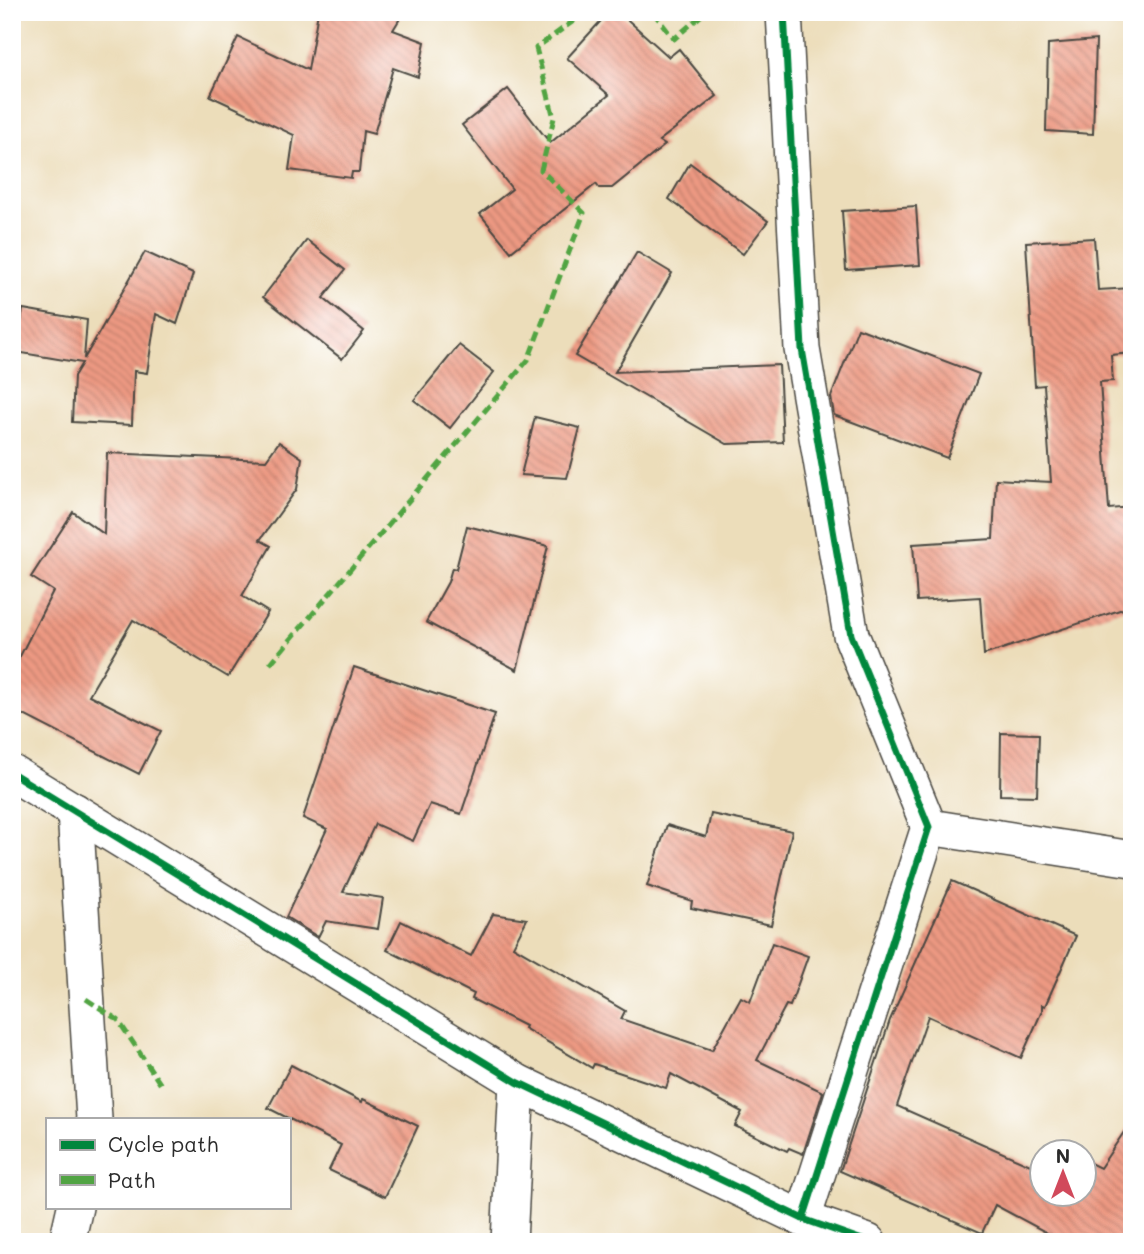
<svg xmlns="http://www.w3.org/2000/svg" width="1144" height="1254" viewBox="0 0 1144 1254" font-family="Mali,sans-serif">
	<defs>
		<pattern id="building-back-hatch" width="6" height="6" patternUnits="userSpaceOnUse" patternTransform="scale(1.75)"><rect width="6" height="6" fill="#ed9982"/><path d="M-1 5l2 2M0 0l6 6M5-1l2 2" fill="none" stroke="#c07d6b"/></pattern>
	</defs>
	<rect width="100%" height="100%" fill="#fff"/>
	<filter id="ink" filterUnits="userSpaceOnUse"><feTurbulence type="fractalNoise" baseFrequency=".0143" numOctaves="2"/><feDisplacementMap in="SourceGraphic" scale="14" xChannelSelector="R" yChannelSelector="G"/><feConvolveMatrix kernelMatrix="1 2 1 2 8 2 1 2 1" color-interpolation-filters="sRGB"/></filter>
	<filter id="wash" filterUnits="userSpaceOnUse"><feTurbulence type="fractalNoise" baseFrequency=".00686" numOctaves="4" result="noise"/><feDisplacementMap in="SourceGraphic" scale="28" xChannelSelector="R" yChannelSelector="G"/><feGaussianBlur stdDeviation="1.57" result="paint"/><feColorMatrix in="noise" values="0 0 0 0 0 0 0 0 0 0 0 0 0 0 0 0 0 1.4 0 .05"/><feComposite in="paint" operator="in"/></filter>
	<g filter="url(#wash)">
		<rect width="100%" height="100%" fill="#ecddba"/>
		<g id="blocks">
			<g fill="url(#building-back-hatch)">
				<path d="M318,12H404L393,30L425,42L418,77L393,68L374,134L363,131L359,172H352L351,178L289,170L294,135L210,96L238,37L308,70Z"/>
				<path d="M609,12H619L669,57L679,49L717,96L659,141L665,145L612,188H599L596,184L511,252L480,214L512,189L462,125L508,89L550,143L609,95L567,58Z"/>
				<path d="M1096,40L1093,134L1046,131L1048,44Z"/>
				<path d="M690,163L768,221L743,254L669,199Z"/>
				<path d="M916,206L920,265L846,270L842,211Z"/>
				<path d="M1094,238L1098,290L1132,288V353L1111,355L1113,381L1100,382L1109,509L1132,507V606L984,655L980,597L917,601L913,544L993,539L996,479L1051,482L1044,385L1035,386L1026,242Z"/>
				<path d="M307,240L345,270L323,298L364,331L342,359L263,297Z"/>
				<path d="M145,252L193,274L177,324L156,314L147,373L134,371L132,425L72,422L74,376L82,363L16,352L23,309L87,320L84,359Z"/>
				<path d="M637,252L672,273L615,372L779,365L783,442L727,444L575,356Z"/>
				<path d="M858,328L979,374L947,458L834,415L831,397Z"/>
				<path d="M459,345L494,372L450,428L414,400Z"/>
				<path d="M535,417L580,428L567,478L521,475Z"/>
				<path d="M279,442L302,458L297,489L260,540L271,546L242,596L268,612L228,677L133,620L89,695L161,731L139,774L12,709V672L53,591L31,577L73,512L104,534L107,453L266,460Z"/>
				<path d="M467,526L548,546L517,670L426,622L448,582L452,568L456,569Z"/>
				<path d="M354,667L495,714L461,814L430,804L413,841L375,824L343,892L383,898L378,929L326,921L318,937L286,917L327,829L303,818Z"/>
				<path d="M1001,733L1039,734L1037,796L1000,795Z"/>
				<path d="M711,814L792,831L771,925L691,908L692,901L647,886L667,825L706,837Z"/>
				<path d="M952,881L1076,936L1045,1006L1042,1005V1011L1021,1058L928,1016L897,1106L1037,1168L1042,1158V1194H1084V1160L1100,1168L1132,1120V1242H1064L995,1205L982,1233L840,1171L890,1020Z"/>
				<path d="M493,914L527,919L513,946L625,1011L621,1019L712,1050L741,997L750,1002L772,943L808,956L790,1006L786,1005L757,1060L823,1092L803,1154L789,1148L787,1151L735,1126L742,1112L671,1074L666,1088L594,1064L592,1068L524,1028L525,1026L472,999L474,994L387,950L401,921L471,956Z"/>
				<path d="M291,1065L362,1102L363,1099L418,1126L385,1197L329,1170L341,1145L268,1108Z"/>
			</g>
		</g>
	</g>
	<g filter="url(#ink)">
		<use href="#blocks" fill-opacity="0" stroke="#484640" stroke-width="2"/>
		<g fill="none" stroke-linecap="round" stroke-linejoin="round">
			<g stroke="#484640" stroke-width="38">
				<g id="street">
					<path d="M784,12L802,349L851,635L929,827L803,1219"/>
					<path d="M12,773L517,1082L803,1219L868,1242"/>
					<path d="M75,811L94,1119"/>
					<path d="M929,827L1132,859"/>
					<path d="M67,1242L75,1207"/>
					<path d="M509,1242L517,1082"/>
				</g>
			</g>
			<use href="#street" stroke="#fff" stroke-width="35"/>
			<g stroke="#51a443" stroke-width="5" stroke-dasharray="10 5" stroke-linecap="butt">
				<path d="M653,12L674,39L705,12"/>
				<path d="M270,664L528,360L584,213L541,170L554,118L536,48L586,12"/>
				<path d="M86,999L118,1020L163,1088"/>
			</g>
			<g stroke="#fff" stroke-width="11">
				<g id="cycleway">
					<path d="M784,12L802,349L851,635L929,827L803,1219"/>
					<path d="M12,773L517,1082L803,1219L868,1242"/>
				</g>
			</g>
			<use href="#cycleway" stroke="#00873e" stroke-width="7"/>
		</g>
	</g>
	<rect width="1144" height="1254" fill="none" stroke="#fff" stroke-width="42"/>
	<rect x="46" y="1118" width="245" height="91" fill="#ffffff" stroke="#aaaaaa" stroke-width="2"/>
	<rect x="60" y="1140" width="35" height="10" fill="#00873e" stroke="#aaaaaa" stroke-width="2"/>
	<text x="108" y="1152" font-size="21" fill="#2b2b2b">Cycle path</text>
	<rect x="60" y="1175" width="35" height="10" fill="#51a443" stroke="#aaaaaa" stroke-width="2"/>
	<text x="108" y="1188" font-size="21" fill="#2b2b2b">Path</text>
	<g transform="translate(1063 1173)"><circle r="33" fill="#ffffff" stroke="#aaaaaa" stroke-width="2"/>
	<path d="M0-5L12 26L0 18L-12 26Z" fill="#d1495b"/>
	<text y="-10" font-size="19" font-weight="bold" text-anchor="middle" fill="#2b2b2b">N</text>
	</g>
</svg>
